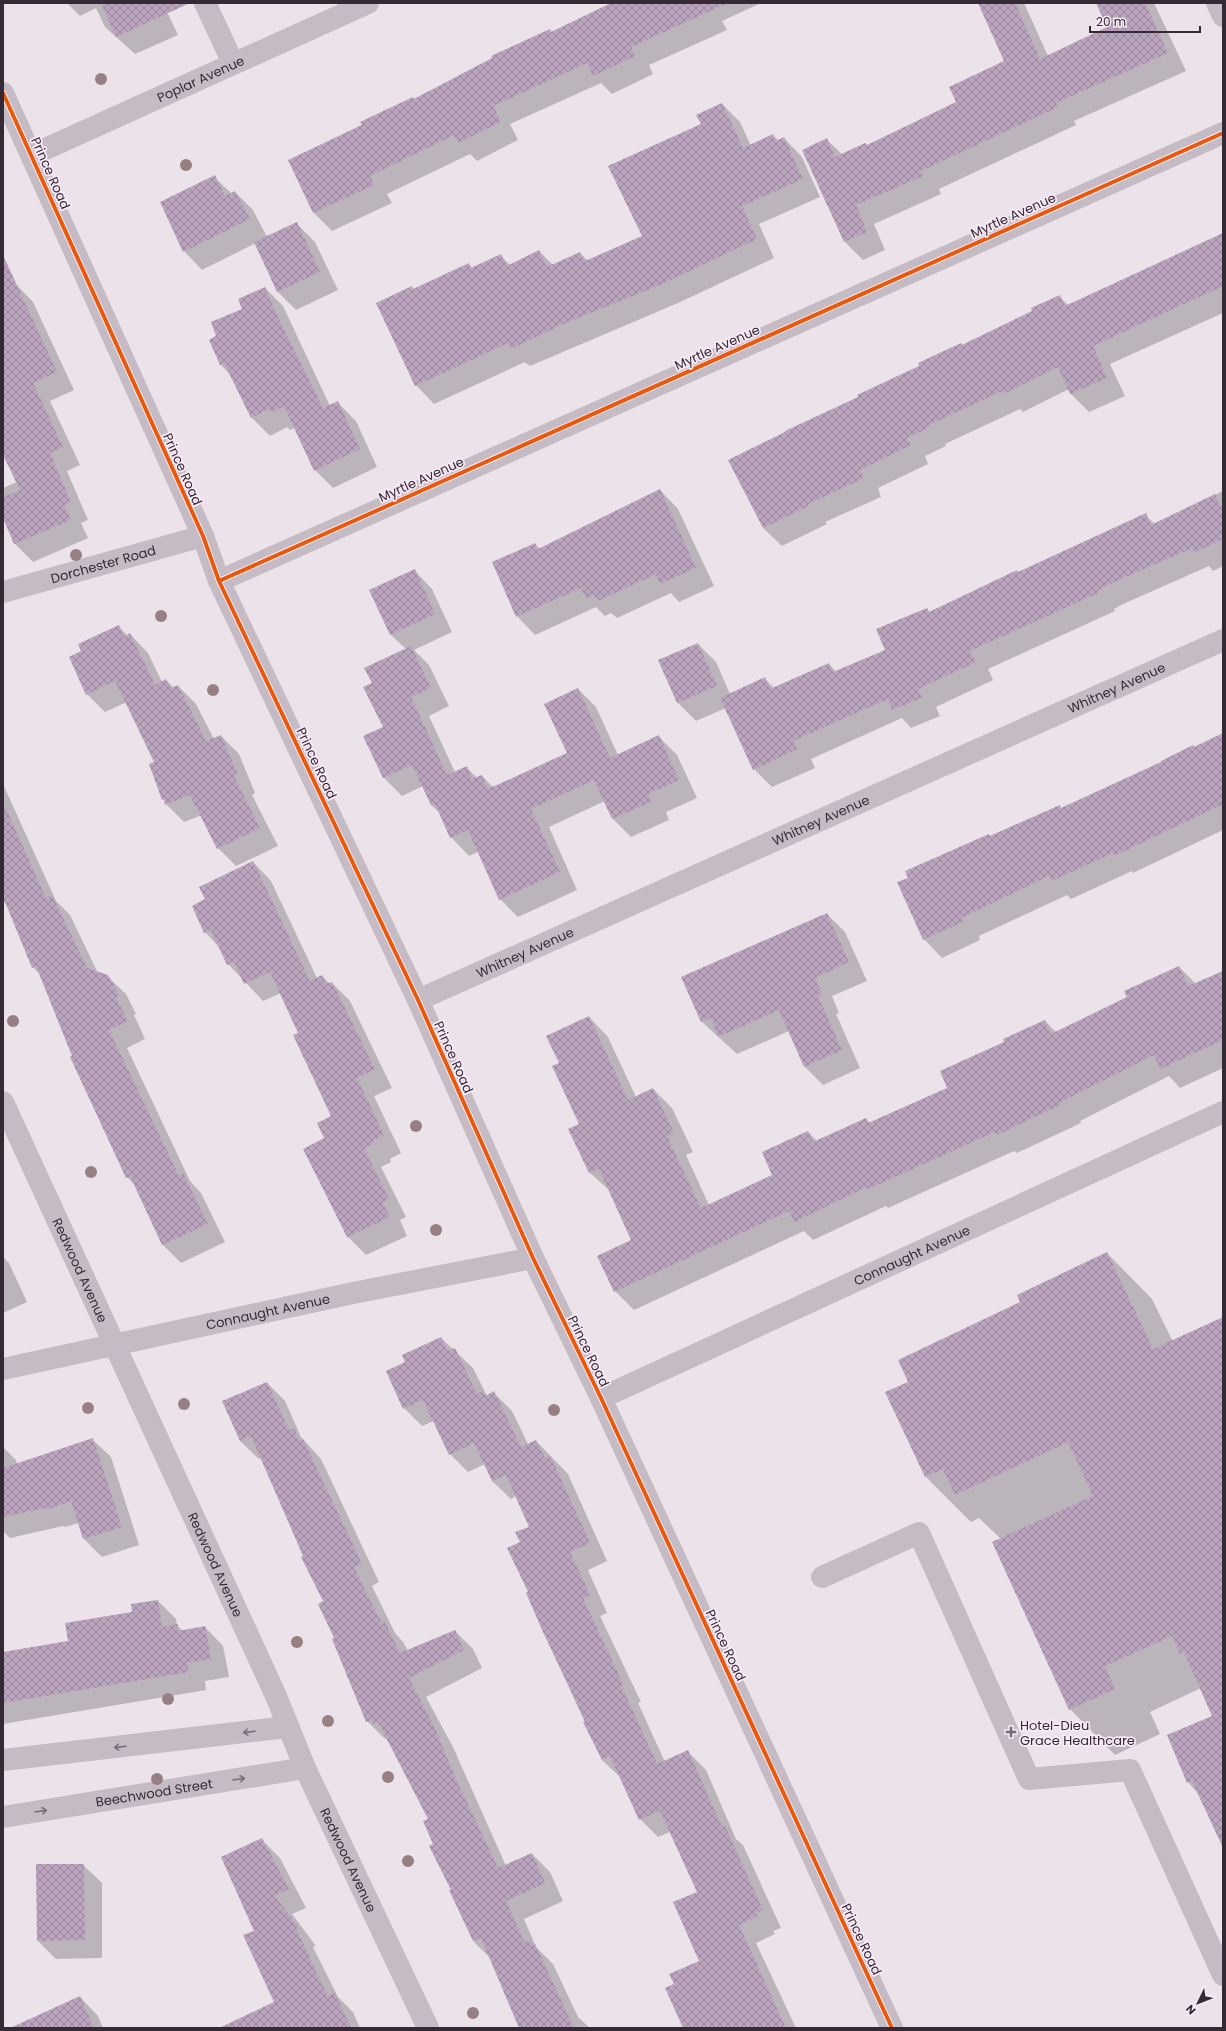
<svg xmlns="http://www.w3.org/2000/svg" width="1226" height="2031" viewBox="0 0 1226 2031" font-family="Poppins,sans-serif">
	<defs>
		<pattern id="building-cross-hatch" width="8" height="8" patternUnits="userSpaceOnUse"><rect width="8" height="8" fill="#bba5be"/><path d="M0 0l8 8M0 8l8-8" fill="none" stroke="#99869b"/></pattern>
	</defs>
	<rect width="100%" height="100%" fill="#ece2ea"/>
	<g fill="#0003">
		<path d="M65,3H163L178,35L135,54L105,27L96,8L80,16L68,4Z"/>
		<path d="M615,3H761L722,21L727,30L649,65L653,74L612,94L601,83L510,124L518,140L477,161L470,154L387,194L392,203L332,231L314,213L289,161L550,31L552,32Z"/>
		<path d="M979,3H1024L1048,56L1108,28L1101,3H1154L1186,71L1074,121L1076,125L939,189L941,194L874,224L885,250L863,260L845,242L827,140L842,154L867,146L957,103L1006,62Z"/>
		<path d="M722,104L740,122L751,146L773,135L779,141L784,138L802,157L820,197L759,224L774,258L678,303L530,366L525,362L434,404L416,385L412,287L414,290L469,265L473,269L501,256L510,265L539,251L553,265L580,253L588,261L643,237L702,124Z"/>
		<path d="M214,177L232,194L235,192L253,210L267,237L297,224L315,242L338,290L296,310L277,291L256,243L202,270L184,251Z"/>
		<path d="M1223,234V313L1110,364L1125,396L1089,412L1071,394L1069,389L1023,412L1020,409L945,444L946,446L925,456L928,464L878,488L881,497L825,522L827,524L782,546L763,528L860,398L1034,311L1059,296L1069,306Z"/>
		<path d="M3,283L16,284L33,302L74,390L50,401L80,465L67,471L88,520L81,523L88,538L33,562L15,544L3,516V488L17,482L3,432Z"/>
		<path d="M265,288L283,306L330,406L337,402L356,421L377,467L333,488L315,470L295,428L290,430L287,427L270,436L252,418L230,374L220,364L218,337Z"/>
		<path d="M660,490L678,509L714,586L679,602L671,593L617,618L611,613L605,616L596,607L535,635L517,616L535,544L540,549Z"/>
		<path d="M1223,491V566L1213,571L1209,566L1121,605L1114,609L1115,611L988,669L993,680L936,707L940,716L911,728L902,718L811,759L815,768L772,787L754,769L726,708L696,721L678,703L659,660L698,644L716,662L730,694L765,679L774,688L829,664L836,672L886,651L927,609L930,613L1017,571L1019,573L1145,515L1155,524Z"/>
		<path d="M414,570L432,589L452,632L414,650L429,665L449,706L429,716L455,772L466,767L477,778L482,776L493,787L568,754L578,689L596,707L618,755L659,737L677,755L697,798L666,812L669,820L631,837L613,819L605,801L549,827L577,890L518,917L500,899L478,852L469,856L451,837L441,814L431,805L423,786L402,796L384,778L365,736L384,727L373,683L406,649L390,634Z"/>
		<path d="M119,627L128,636L130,634L148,653L162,682L166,680L174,688L178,686L196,704L214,739L221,736L239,754L255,793L252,795L278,846L236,866L218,848L202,815L184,822L166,804L163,799L156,762L127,702L105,712L87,694L83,652Z"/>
		<path d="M1223,735V830L1133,873L1132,871L1071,899L1067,895L979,936L980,940L942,958L924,939L990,836L1059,806L1062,809Z"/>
		<path d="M3,784L56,901L70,915L98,973L107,976L126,994L136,1014L134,1015L145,1039L127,1048L190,1181L201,1193L225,1242L181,1263L163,1245L134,1184L127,1177L74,1056L41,976L33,967L8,906L3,901Z"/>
		<path d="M253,862L271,881L317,978L322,976L330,984L332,983L350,1001L392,1088L374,1096L401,1153L390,1159L391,1162L381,1167L406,1217L400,1220L407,1236L366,1255L348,1237L305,1149L326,1139L332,1117L299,1033L281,993L263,1001L228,964L220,948L205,932L207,900Z"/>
		<path d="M827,914L845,932L867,981L832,996L839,1013L836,1014L860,1068L823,1085L805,1067L789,1031L737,1054L702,1022L682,978Z"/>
		<path d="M1179,967L1196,984L1223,972V1068L1180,1088L1169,1076L1080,1121L1081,1123L1017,1153L1014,1151L888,1208L886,1206L813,1240L804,1231L634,1310L615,1291L633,1241L610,1191L590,1173L569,1129L580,1124L560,1064L589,1017L608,1037L636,1097L653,1089L672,1108L693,1152L686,1155L709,1205L774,1175L808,1132L817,1141L866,1119L870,1123L949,1088L1006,1042L1045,1021L1057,1033L1128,997Z"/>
		<path d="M1107,1253L1152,1299L1173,1342L1223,1318V1822L1188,1782L1214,1716L1201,1688L1150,1712L1160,1734L1115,1755L1070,1709L1001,1539L979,1518L971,1522L926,1477L886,1393L909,1382L1022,1302Z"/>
		<path d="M3,1257L9,1263L27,1302L3,1313Z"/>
		<path d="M441,1338L473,1368L487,1396L494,1393L512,1411L528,1444L536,1441L568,1474L607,1561L588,1570L607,1613L600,1616L641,1702L638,1703L665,1762L688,1752L706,1770L736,1839L743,1845L781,1928L773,1931L775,1934L756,1943L796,2028H696L701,1961L698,1892L670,1832L658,1837L640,1819L621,1778L602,1760L544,1632L521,1543L530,1527L516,1496L511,1499L492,1481L485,1464L468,1472L450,1454L434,1421L422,1426L404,1408L406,1363Z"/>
		<path d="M267,1383L285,1401L301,1437L321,1459L379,1582L372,1586L395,1633L403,1642L408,1651L455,1631L473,1649L482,1668L426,1697L453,1747L506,1866L532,1854L550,1872L563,1901L524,1919L536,1947L553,1964L578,2017L590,2028H520L490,1958L473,1941L434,1844L429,1819L388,1738L385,1739L367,1721L335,1638L325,1601L262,1457L259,1459L240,1441Z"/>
		<path d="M92,1439L111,1457L139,1545L102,1557L84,1539L79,1523L65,1527L63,1526L10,1538L3,1531V1447L16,1460L17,1464Z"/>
		<path d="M158,1601L176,1619L177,1625L183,1631L205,1627L223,1646L229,1677L205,1681L206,1690L3,1724V1653L70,1642Z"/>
		<path d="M262,1840L280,1858L306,1908L292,1914L316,1946L313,1947L338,1997L353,2012L360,2028H265L276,2002L255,1931Z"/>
		<path d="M83,1865L102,1883V1958L56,1959L38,1941Z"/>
		<path d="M80,1997L98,2016L103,2028H43Z"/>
	</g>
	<g fill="url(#building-cross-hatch)">
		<path d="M101,3H190L116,37Z"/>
		<path d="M611,3H728L631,47L635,56L593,76L587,63L493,106L501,122L458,143L454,135L370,176L374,185L313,213L288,160L362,125L360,122L413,97L414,99L492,58L491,56L550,29L551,32Z"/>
		<path d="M978,3H1015L1040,59L1107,27L1096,3H1145L1168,53L1056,103L1058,107L921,171L923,176L856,205L867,232L844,242L802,150L827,138L835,157L865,143L867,145L956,102L949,87L1004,61Z"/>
		<path d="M722,103L743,148L773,134L776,141L784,137L803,179L742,206L757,239L660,285L563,324L511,349L508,343L415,386L376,303L412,286L413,289L469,263L471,268L501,254L507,266L539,250L547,267L580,252L585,261L642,236L608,166L701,124L696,115Z"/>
		<path d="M215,175L225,196L235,191L250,219L183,252L160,202Z"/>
		<path d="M297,222L320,272L277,292L254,242Z"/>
		<path d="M1223,233V286L1093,346L1107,378L1070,394L1058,367L1004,394L1002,391L927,426L928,428L907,438L911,445L860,470L864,478L808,504L809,506L763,528L728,460L785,432V431L858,397L857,395L919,366L918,363L961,343L962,345L1032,311L1031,308L1060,295L1065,306Z"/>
		<path d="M3,255L57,372L33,383L63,447L50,453L71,502L64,505L71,520L14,544L3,518V497L20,490L3,455Z"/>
		<path d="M265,287L280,322L323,408L338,401L360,449L314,471L284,406L271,413L269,409L251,418L224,363L220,365L209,340L216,336L211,322L242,309L238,299Z"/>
		<path d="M660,489L696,568L660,584L656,574L598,601L594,594L586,598L581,588L516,617L492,562L535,543L538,549Z"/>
		<path d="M1215,494L1223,511V539L1194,553L1192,548L1103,587L1097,591L1098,593L970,651L976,662L918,689L922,698L892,710L888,699L793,741L797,749L753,770L720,698L765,677L770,689L829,663L833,672L885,650L876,629L927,608L929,612L1017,570L1018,572L1146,513L1151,525Z"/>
		<path d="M415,569L435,614L390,635L369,590Z"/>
		<path d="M119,625L124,637L130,633L155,685L166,679L171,688L178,685L206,741L221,735L238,775L234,776L260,828L217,849L190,795L165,805L164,799L162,800L149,764L154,762L115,681L86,695L69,657L81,651L78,644Z"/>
		<path d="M698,643L717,686L677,703L658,660Z"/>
		<path d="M411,646L431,688L411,697L447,775L467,766L472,779L482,775L488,789L567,753L544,704L578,688L610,758L659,735L679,780L648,794L651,802L612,819L594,780L531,809L560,872L499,900L468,830L450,838L435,804L431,805L412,765L383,778L363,736L383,727L363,687L372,683L364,668Z"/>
		<path d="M1223,733V804L1114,856L1113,853L1052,881L1049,876L961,918L963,922L923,940L897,882L908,878L905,871L989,834L990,836L1060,805L1061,808L1161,762V761L1193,745L1194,747Z"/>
		<path d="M3,802L46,898L52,895L87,968L108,975L119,995L116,997L128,1021L109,1030L179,1176L183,1173L208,1224L162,1245L130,1176L126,1178L70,1057L72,1056L36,966L32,968L3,897Z"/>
		<path d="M253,861L310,981L322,975L326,984L332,982L375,1069L357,1078L384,1135L372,1141L374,1144L364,1148L389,1199L382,1202L390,1217L347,1237L303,1149L324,1138L317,1123L331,1116L293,1035L298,1033L270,972L244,984L234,961L227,965L211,930L204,933L192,906L205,899L199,887Z"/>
		<path d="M827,913L849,962L815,978L822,994L818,996L842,1050L804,1067L779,1010L718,1037L711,1018L701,1022L681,977Z"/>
		<path d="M1179,966L1188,986L1223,971V1040L1160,1069L1154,1055L1061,1102L1062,1104L997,1135L995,1132L868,1189L867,1187L794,1222L789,1211L614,1292L597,1256L631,1240L599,1169L589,1173L568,1129L579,1124L552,1066L559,1063L546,1036L589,1016L628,1100L653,1088L674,1133L667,1136L701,1208L772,1175L762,1152L808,1131L813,1142L866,1118L868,1123L947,1088L940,1071L1004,1042L1003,1039L1045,1020L1051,1034L1127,997L1124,991Z"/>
		<path d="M1107,1252L1153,1349L1223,1317V1848L1192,1781L1187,1783L1167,1735L1212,1716L1184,1652L1180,1654L1172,1636L1105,1666L1115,1689L1069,1710L992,1542L1093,1496L1068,1442L955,1495L943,1469L925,1477L885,1392L908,1382L898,1360L1020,1302L1017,1295Z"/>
		<path d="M441,1337L448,1351L455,1348L477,1394L483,1391L485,1396L494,1391L521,1447L536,1440L545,1458L550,1455L590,1543L570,1552L590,1595L583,1598L623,1684L621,1685L657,1764L688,1750L722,1827L725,1826L763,1910L756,1913L757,1916L739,1925L786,2028H683L665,1988L674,1984L669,1974L699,1961L673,1902L697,1892L660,1811L639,1820L610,1756L602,1760L583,1722L585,1721L543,1632L526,1593L528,1592L507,1548L520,1542L515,1532L529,1527L506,1475L492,1481L474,1443L449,1455L423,1400L403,1409L386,1371L405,1362L402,1355Z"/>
		<path d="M267,1382L289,1430L294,1428L299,1441L303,1439L362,1564L354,1567L382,1624L385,1622L400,1653L455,1630L464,1650L409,1678L435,1728L456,1779L498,1868L532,1853L545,1883L506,1901L524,1941L535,1944L574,2028H519L481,1938L473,1941L449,1890H451L429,1846L433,1844L423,1821L428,1819L378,1722L373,1724L371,1720L366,1722L332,1639L334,1638L318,1604L323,1601L301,1557L303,1556L251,1436L240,1441L222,1401Z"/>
		<path d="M93,1438L122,1527L83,1539L71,1501L46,1510L45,1508L3,1517V1468Z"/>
		<path d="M158,1600L162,1627L178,1624V1631L205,1626L211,1659L187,1663L189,1672L3,1703V1652L68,1641L65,1623L132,1612L131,1604Z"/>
		<path d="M262,1838L289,1889L275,1896L298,1927L296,1928L320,1980L328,1996L335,1993L351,2028H219L274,2002L243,1935L254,1931L221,1857Z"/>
		<path d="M36,1864H84L85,1940L37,1941Z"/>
		<path d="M80,1996L94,2028H10Z"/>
	</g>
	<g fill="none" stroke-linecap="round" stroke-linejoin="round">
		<g stroke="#c5bbc5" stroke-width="22">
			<path d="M205,3L233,63"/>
			<path d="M1217,3L1223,16"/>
			<path d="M3,93L203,536L219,581L418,1000L533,1258L601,1398L892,2028"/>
			<path id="s1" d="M32,155L368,3"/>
			<path d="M219,581L1223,133"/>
			<path id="s2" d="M3,592L203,536"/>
			<path id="s3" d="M418,1000L1223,640"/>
			<path id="s4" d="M3,1102L276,1696L305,1768L428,2028"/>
			<path id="s5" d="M3,1369L353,1293L533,1258"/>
			<path id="s6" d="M601,1398L1223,1112"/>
			<path d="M822,1577L919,1533L1029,1779L1130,1770L1223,1975"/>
			<path d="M3,1760L287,1727"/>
			<path id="s7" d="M3,1817L305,1768"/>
		</g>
		<g stroke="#f8eaf7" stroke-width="6">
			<g id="cycleway">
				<path d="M3,93L203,536L219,581L418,1000L533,1258L601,1398L892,2028"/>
				<path d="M219,581L1223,133"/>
			</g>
		</g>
		<use href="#cycleway" stroke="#e8590c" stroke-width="4"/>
	</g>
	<g fill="#978084">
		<circle cx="101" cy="79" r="6"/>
		<circle cx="186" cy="165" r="6"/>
		<circle cx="76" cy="555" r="6"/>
		<circle cx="161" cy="616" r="6"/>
		<circle cx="213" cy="690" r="6"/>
		<circle cx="13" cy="1021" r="6"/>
		<circle cx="416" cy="1126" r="6"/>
		<circle cx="91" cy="1172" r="6"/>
		<circle cx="436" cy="1230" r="6"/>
		<circle cx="184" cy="1404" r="6"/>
		<circle cx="88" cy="1408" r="6"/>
		<circle cx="554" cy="1410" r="6"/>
		<circle cx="297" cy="1642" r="6"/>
		<circle cx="168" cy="1699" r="6"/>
		<circle cx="328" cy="1721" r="6"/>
		<circle cx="388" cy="1777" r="6"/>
		<circle cx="157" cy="1779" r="6"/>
		<circle cx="408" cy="1861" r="6"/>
		<circle cx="473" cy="2013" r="6"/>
	</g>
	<defs><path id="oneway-shaft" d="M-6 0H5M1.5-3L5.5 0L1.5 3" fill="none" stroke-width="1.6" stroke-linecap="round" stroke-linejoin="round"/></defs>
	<g stroke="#766b76">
		<use href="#oneway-shaft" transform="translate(249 1732) rotate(173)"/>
		<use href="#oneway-shaft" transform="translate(120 1747) rotate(173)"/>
		<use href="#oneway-shaft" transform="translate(239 1779) rotate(-9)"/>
		<use href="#oneway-shaft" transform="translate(41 1811) rotate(-9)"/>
	</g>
	<path fill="#756a75" stroke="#f8eaf7" stroke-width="1.5" d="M1009 1726h4v4h4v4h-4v4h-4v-4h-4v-4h4z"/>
	<g text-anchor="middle" stroke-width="3.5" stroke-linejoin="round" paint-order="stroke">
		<g font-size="13" fill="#352936" stroke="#f8eaf7">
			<text dy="5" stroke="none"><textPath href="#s1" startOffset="185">Poplar Avenue</textPath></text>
			<text transform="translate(51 173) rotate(66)" y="5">Prince Road</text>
			<text transform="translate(1013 215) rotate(-24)" y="5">Myrtle Avenue</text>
			<text transform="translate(717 347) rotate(-24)" y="5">Myrtle Avenue</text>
			<text transform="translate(183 469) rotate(66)" y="5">Prince Road</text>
			<text transform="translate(421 479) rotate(-24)" y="5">Myrtle Avenue</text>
			<text dy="5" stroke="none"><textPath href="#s2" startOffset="104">Dorchester Road</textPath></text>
			<text dy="5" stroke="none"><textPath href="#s3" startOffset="765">Whitney Avenue</textPath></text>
			<text transform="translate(317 763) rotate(65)" y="5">Prince Road</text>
			<text dy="5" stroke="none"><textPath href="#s3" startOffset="441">Whitney Avenue</textPath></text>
			<text dy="5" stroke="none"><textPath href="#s3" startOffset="117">Whitney Avenue</textPath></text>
			<text transform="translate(454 1057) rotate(66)" y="5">Prince Road</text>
			<text dy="5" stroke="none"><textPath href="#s6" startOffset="342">Connaught Avenue</textPath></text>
			<text dy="5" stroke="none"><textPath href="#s4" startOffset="185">Redwood Avenue</textPath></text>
			<text dy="5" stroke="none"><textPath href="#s5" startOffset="271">Connaught Avenue</textPath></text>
			<text transform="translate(589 1351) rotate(64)" y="5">Prince Road</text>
			<text dy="5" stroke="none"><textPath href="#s4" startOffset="509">Redwood Avenue</textPath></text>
			<text transform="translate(726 1645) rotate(65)" y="5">Prince Road</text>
			<text dy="5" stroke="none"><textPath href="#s7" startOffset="153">Beechwood Street</textPath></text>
			<text dy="5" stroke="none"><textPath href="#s4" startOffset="833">Redwood Avenue</textPath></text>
			<text transform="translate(862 1939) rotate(65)" y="5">Prince Road</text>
		</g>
		<g font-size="13" fill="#352936" stroke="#f8eaf7" text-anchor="start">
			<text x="1020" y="1730">Hotel-Dieu<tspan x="1020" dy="15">Grace Healthcare</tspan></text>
		</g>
	</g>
	<rect width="1226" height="2031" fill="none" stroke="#352936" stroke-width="8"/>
	<g transform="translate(1198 2003) rotate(227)" stroke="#f8eaf7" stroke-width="3" paint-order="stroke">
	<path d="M0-3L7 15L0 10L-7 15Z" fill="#352936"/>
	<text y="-6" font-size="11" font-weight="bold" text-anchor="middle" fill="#352936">N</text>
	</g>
	<path d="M1090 26v6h110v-6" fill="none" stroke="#352936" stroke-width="2"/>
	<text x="1096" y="26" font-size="12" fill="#352936" stroke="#f8eaf7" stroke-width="3" paint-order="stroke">20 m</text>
</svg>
